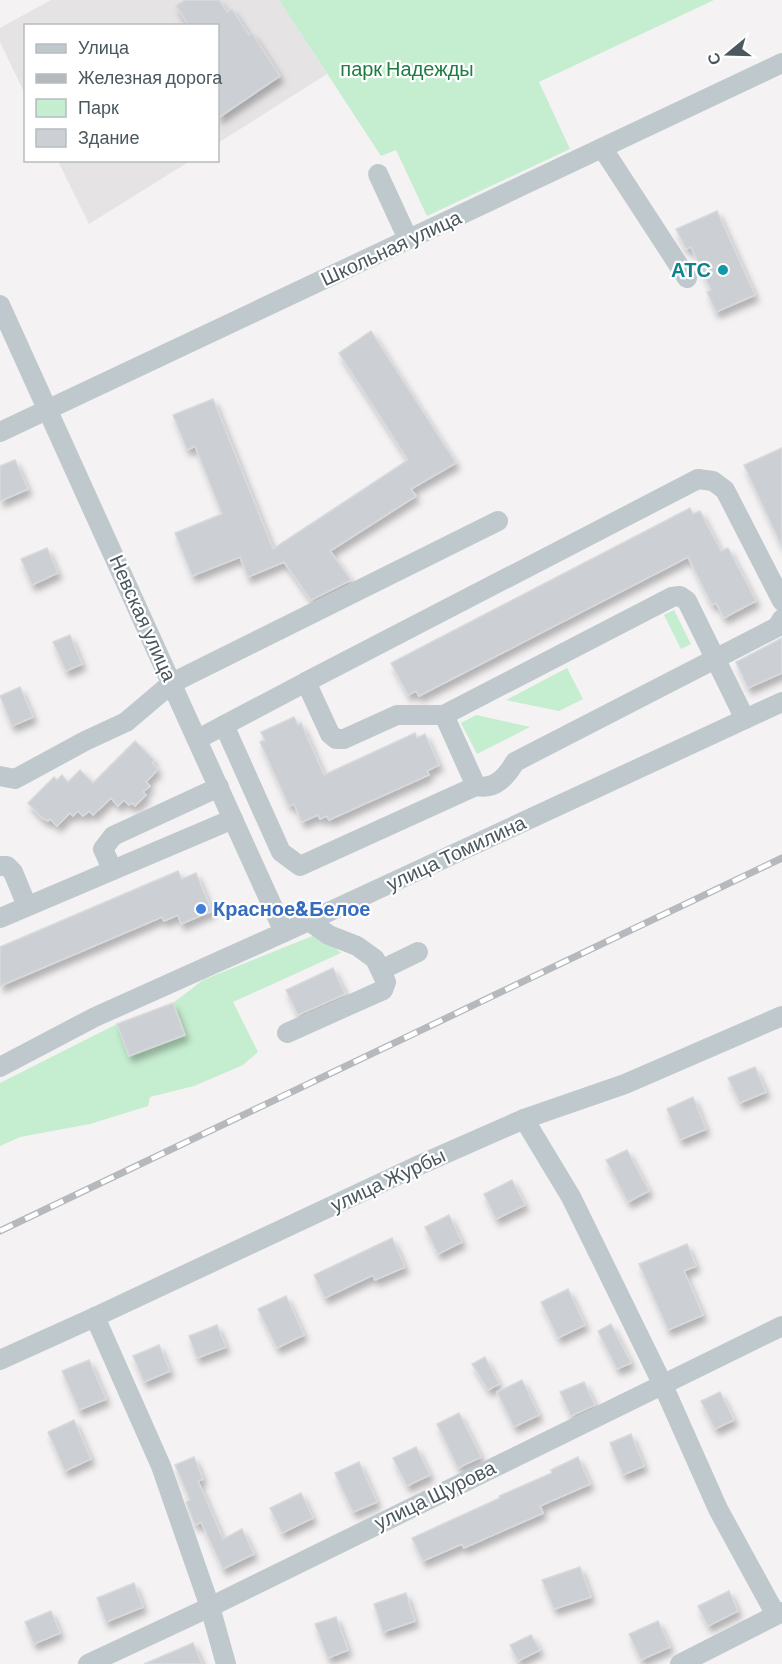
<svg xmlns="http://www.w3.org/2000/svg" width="782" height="1664" viewBox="0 0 782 1664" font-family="Barlow,sans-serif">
	<defs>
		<filter id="shadow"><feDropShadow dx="3.5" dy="6" stdDeviation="3" flood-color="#0004"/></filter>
	</defs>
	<rect width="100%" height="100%" fill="#f4f2f2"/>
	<g fill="#e5e3e4">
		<path d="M51,0H279L327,74L218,143V26H26L25,94L0,42V28Z"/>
		<path d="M58,161H190L89,224Z"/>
	</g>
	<g fill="#c5edcf">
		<path d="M279,0H714L539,82L570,149L427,216L396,150L381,156Z"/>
		<path d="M674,610L691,644L681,649L664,615Z"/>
		<path d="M567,668L583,699L559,711L506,700Z"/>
		<path d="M476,715L530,727L477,754L461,723Z"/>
		<path d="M320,933L341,953L233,1002L258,1052L243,1065L194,1086L150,1097L148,1106L90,1124L20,1137L0,1146V1083L117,1024L129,1056L185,1035L173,1003L203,980Z"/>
	</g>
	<g fill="#ccd0d4" stroke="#d7d9dd" stroke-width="1.5" filter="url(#shadow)">
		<path d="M185,0H219L227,12L232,9L249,35L252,33L280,76L218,118V26H189L176,6Z"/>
		<path d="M717,211L755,295L716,312L707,292L711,290L691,247L686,249L676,229Z"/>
		<path d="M371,331L456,463L411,489L416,496L330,551L351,580L311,600L284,562L248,577L240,557L192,576L175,533L222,514L195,446L187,450L173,415L213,399L273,549L408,460L339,353Z"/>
		<path d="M782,448V547L744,465Z"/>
		<path d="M15,460L28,489L0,501V466Z"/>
		<path d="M690,508L693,514L700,511L721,551L728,548L756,601L724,618L716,603L712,605L688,557L419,696L416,691L408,695L391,663Z"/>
		<path d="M47,548L58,573L32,585L21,559Z"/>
		<path d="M70,635L82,664L66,671L53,642Z"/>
		<path d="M782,638V673L748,688L736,662Z"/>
		<path d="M20,687L33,717L12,726L0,696Z"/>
		<path d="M294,717L298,725L301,723L324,775L415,733L417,738L425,734L439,765L427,771L429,775L329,820L327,816L320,819L318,815L302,822L294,804L289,806L260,742L265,740L261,732Z"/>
		<path d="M135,741L154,760L152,763L158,769L146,782L150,786L143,792L146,795L135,806L132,803L129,805L124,800L118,806L111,798L93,815L89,811L83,816L78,811L73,816L70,813L57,826L50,819L48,821L42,818L28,803L54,777L57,780L62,775L68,782L80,770L93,783Z"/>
		<path d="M178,871L182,879L196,873L212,911L181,924L178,915L164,921L162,917L0,986V947Z"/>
		<path d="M333,968L345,994L298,1015L286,990Z"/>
		<path d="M173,1003L185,1035L129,1056L117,1024Z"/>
		<path d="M755,1067L766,1092L740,1103L728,1078Z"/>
		<path d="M693,1097L706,1129L680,1140L667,1109Z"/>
		<path d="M627,1150L649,1191L628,1202L606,1160Z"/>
		<path d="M512,1180L525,1205L496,1219L484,1194Z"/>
		<path d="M449,1215L462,1242L438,1254L425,1227Z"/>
		<path d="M392,1238L405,1267L375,1280L373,1275L325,1298L314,1275Z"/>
		<path d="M687,1244L696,1266L684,1271L703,1315L668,1330L639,1264Z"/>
		<path d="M568,1289L585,1325L558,1338L541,1302Z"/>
		<path d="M286,1296L304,1335L277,1348L258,1309Z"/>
		<path d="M611,1324L631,1363L617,1369L598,1331Z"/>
		<path d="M217,1325L226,1347L197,1358L189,1336Z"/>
		<path d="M159,1345L170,1371L144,1382L133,1356Z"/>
		<path d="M485,1357L499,1384L488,1390L472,1364Z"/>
		<path d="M89,1360L106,1399L79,1410L62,1371Z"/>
		<path d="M522,1380L539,1415L514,1427L497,1392Z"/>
		<path d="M584,1382L595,1405L571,1416L560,1392Z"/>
		<path d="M720,1392L734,1420L715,1429L701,1401Z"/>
		<path d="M459,1413L481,1457L458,1468L437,1424Z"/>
		<path d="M74,1420L91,1459L65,1471L48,1432Z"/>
		<path d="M631,1434L644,1466L623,1475L610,1443Z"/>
		<path d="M416,1447L430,1475L407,1486L393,1458Z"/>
		<path d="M194,1457L203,1479L198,1481L223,1539L242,1529L254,1554L223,1569L201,1522L195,1525L186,1502L190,1500L175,1465Z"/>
		<path d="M578,1457L590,1484L540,1506L543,1513L464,1548L462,1544L423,1561L412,1538L500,1498L499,1496L552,1473L551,1470Z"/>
		<path d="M359,1462L377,1502L353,1512L335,1473Z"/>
		<path d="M301,1493L313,1518L282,1533L270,1508Z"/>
		<path d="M580,1567L591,1597L554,1609L542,1580Z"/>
		<path d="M134,1583L143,1607L106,1622L97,1598Z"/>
		<path d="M729,1591L738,1611L708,1626L698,1606Z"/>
		<path d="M406,1593L415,1621L383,1632L374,1604Z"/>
		<path d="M51,1611L60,1633L34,1644L25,1622Z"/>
		<path d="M336,1617L348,1650L328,1658L315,1624Z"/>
		<path d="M658,1621L670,1647L641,1660L629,1634Z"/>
		<path d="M531,1635L540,1650L518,1661L510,1645Z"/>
		<path d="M193,1643L202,1664H144Z"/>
	</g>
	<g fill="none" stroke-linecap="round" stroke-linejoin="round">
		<g stroke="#bfc8cd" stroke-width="20">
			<path d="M603,149L687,278"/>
			<path d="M378,174L408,239"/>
			<path d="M0,305L284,932"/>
			<path d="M0,432L782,63"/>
			<path d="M306,682L698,479L713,481L725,490L782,601"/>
			<path d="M444,715L476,786"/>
			<path d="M224,725L281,852L300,866L476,786C495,790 506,777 515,762L777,627L782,619"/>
			<path d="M198,739L306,682L330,734L336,739H344L397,715H444L672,597L680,596L687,601L745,719"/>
			<path d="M0,776L15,779L85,741L126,722L172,683L498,521"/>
			<path d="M0,866H7L13,872L27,906"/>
			<path d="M112,869L103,849L113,836L219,787"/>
			<path d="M0,918L233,819"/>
			<path d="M381,970L418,952"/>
			<path d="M287,1033L383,990L386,982L375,959L357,946L329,935L309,921"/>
			<path d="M0,1067L95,1017L309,921L782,702"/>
			<path d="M524,1119L571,1197L662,1383L718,1509L776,1615"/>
			<path d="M95,1317L161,1466L210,1607L226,1664"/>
			<path d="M0,1360L95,1317L415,1167L524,1119L625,1084L782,1016"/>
			<path d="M88,1664L210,1607L782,1326"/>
			<path d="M680,1664L782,1612"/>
		</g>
		<g stroke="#b5b8bc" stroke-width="7">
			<path id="rail" d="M0,1231L782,858"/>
		</g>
		<use href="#rail" stroke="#fff" stroke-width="4.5" stroke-dasharray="14" stroke-linecap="butt"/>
	</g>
	<circle fill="#0f9aa8" stroke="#fff" stroke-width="2" cx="723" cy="270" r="6"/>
	<circle fill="#3f7fe0" stroke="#fff" stroke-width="2" cx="201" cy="909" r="6"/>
	<g text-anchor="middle" stroke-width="4.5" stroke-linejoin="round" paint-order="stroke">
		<g font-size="20" fill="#1e7d42" stroke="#fff">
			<text x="407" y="76">парк Надежды</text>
		</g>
		<g font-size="20" fill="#4b585e" stroke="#fff">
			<text transform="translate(391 248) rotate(-25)" y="7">Школьная улица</text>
			<text transform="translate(143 618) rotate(66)" y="7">Невская улица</text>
			<text transform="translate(456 853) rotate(-25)" y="7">улица Томилина</text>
			<text transform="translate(388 1180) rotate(-25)" y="7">улица Журбы</text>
			<text transform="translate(435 1495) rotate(-26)" y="7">улица Щурова</text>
		</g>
		<g font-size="20" font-weight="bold" fill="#0d838f" stroke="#fff" text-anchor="end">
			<text x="711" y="277">АТС</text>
		</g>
		<g font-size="20" font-weight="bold" fill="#366cbe" stroke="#fff" text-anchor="start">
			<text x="213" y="916">Красное&amp;Белое</text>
		</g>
	</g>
	<rect x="24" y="24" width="195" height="138" fill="#ffffff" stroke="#b7bcbf" stroke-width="1.5"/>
	<rect x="36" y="44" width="30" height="9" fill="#bfc8cd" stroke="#b7bcbf" stroke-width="1.5"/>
	<text x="78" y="54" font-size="18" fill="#4b585e">Улица</text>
	<rect x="36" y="74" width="30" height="9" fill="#b5b8bc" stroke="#b7bcbf" stroke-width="1.5"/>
	<text x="78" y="84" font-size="18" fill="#4b585e">Железная дорога</text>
	<rect x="36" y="99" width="30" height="18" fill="#c5edcf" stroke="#b7bcbf" stroke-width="1.5"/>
	<text x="78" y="114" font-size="18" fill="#4b585e">Парк</text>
	<rect x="36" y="129" width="30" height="18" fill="#ccd0d4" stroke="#b7bcbf" stroke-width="1.5"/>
	<text x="78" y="144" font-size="18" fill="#4b585e">Здание</text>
	<g transform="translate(728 54) rotate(251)" stroke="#ffffff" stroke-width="4.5" paint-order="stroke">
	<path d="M0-4.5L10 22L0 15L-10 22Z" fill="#4b585e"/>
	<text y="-9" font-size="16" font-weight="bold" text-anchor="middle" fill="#4b585e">С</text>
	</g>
</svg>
